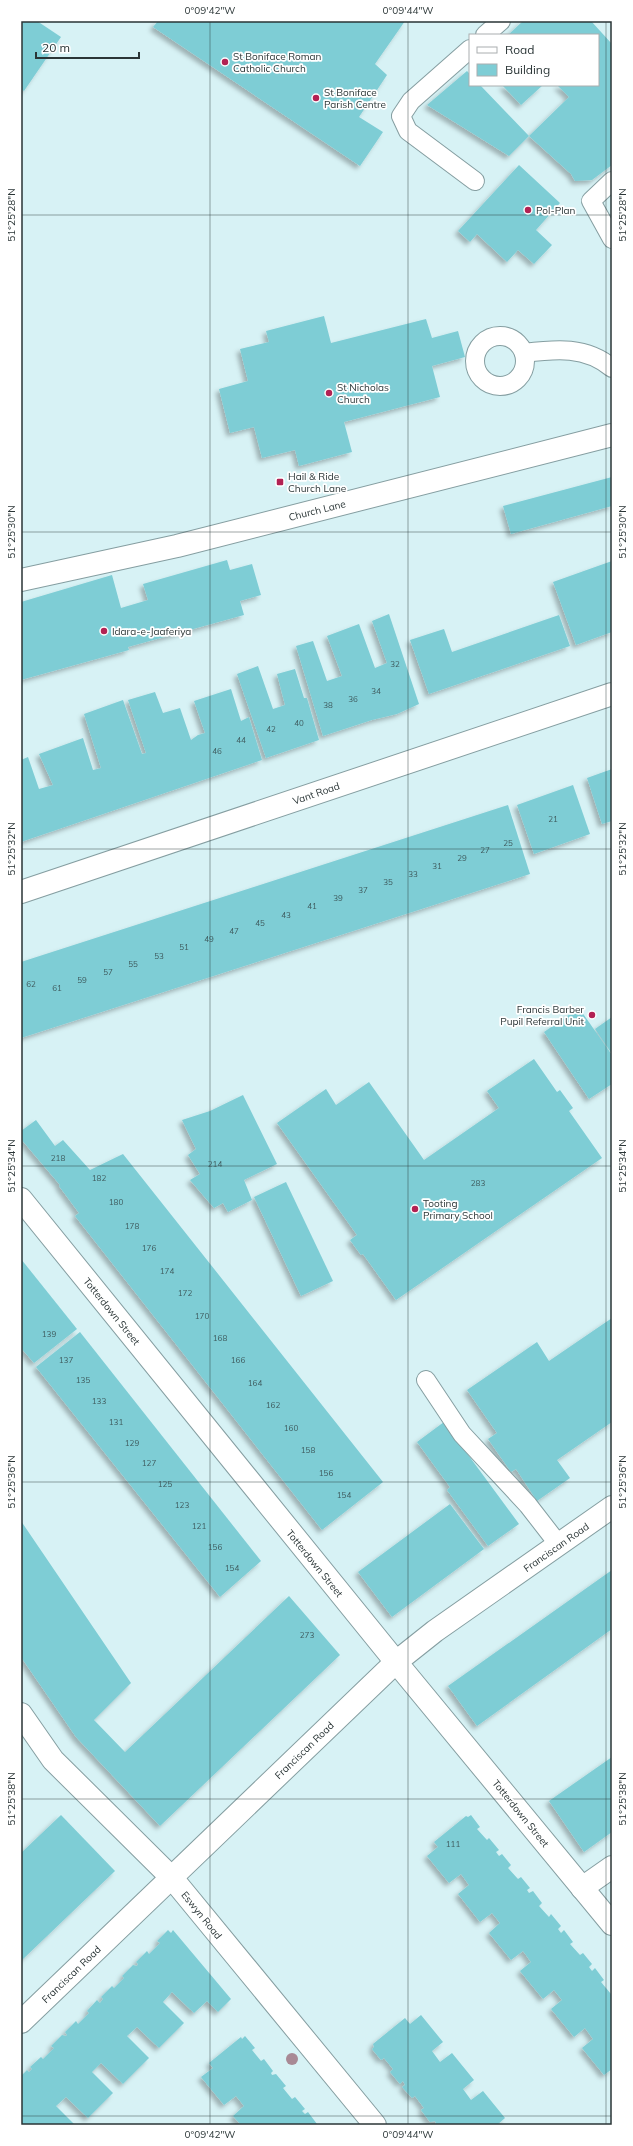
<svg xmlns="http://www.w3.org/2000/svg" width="633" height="2146" viewBox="0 0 633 2146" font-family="Mulish,sans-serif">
	<defs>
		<filter id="shadow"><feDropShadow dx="-3.5" dy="3.5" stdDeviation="2" flood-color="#0004"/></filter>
	</defs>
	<rect width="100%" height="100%" fill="#d7f2f5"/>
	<g fill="#7ecdd5" filter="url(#shadow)">
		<path d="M21,21H37L61,37L24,91L21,89Z"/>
		<path d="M158,21H405L375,64L387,75L359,117L383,132L360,166L153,27Z"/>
		<path d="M523,21H591L612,44V165L592,180L575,181L571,174L529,136L569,97L557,85H598V35H508Z"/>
		<path d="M467,71L470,74V85H480L529,136L509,156L427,105Z"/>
		<path d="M502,85H543L521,105Z"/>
		<path d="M519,165L560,203L536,230L552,245L534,264L518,250L507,262L477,234L470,242L458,231Z"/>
		<path d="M324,316L331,343L426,319L432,338L458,331L465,357L432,366L440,397L344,422L352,452L299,466L295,450L262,458L254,427L230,433L219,389L248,381L240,349L269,342L266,331Z"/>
		<path d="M612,477V506L511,534L503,506Z"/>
		<path d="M227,560L230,570L252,564L261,595L240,601L244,615L128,647L129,650L21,680V602L112,575L121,608L148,600L143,584Z"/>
		<path d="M612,561V632L576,645L553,582Z"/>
		<path d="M389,614L419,704L397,714L372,720L323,736L296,646L313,641L327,681L342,676L327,636L359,624L375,668L387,663L372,621Z"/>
		<path d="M559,615L570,646L429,694L410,640L444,629L452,652Z"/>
		<path d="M258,666L273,709L285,705L277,674L295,669L304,698H307L319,740L266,758L237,674Z"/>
		<path d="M231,689L241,721L249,717L262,760L21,842V760L28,757L39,789L53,785L39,754L83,738L93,770L101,768L84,714L123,700L142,754L146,753L128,700L155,692L163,713L180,708L191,740L198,735L205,733L194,701Z"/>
		<path d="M612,769V821L602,824L587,778Z"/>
		<path d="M573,785L590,834L534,854L517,805Z"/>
		<path d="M508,805L530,874L21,1038V962Z"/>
		<path d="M579,1008L612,1055V1084L589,1099L544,1032Z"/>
		<path d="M612,1017V1054L595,1029Z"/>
		<path d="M534,1059L557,1092L560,1090L573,1108L569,1111L602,1158L396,1300L363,1254L361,1255L350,1240L357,1235L277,1123L326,1089L336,1105L369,1082L424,1160L499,1108L487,1091Z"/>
		<path d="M243,1095L277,1164L244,1180L252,1200L228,1212L223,1203L214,1208L190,1180L200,1174L188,1155L196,1149L182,1120L210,1111Z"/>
		<path d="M36,1120L55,1146L63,1140L90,1170L123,1154L383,1482L322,1530L75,1216L79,1213L59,1186L60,1185L21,1139V1131Z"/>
		<path d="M286,1182L333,1281L301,1296L254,1197Z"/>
		<path d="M21,1259L77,1329L34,1363L21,1348Z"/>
		<path d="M612,1318V1422L557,1460L570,1478L537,1501L516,1469L511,1472L488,1439L497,1433L467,1390L537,1342L549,1361Z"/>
		<path d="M80,1332L261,1561L220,1597L36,1367Z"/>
		<path d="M444,1422L519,1524L488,1546L447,1490L450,1487L417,1442Z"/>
		<path d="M450,1504L484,1549L392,1617L358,1572Z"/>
		<path d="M21,1521L131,1683L94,1720L125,1752L289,1596L340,1655L160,1826L76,1737L21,1657Z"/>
		<path d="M612,1570V1629L477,1726L448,1686Z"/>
		<path d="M612,1757V1832L584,1852L549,1801Z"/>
		<path d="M61,1815L115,1871L21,1961V1853Z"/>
		<path d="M471,1815L480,1827L477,1829L487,1840L489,1838L499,1850L496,1852L499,1856L502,1854L511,1865L508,1868L518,1879L521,1877L530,1888L527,1890L529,1893L533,1891L542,1903L539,1906L549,1917L551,1914L561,1926L558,1929L561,1933L564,1930L573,1942L570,1944L580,1955L583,1953L592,1964L589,1967L592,1971L595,1968L604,1980L601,1982L611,1994L612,1993V2069L604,2075L582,2048L593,2039L585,2028L574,2037L551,2009L562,2000L554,1990L543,1999L520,1971L531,1962L523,1951L511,1960L489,1933L500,1923L492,1913L480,1922L458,1894L469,1885L461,1874L449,1883L427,1856L438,1847L434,1842L466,1816L468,1817Z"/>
		<path d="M168,1930L171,1933L173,1930L231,1999L218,2012L207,2001L194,2013L172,1992L163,2002L184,2023L159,2048L137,2027L127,2036L149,2058L123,2084L101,2063L92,2072L113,2093L88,2118L66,2097L56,2106L75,2125H21V2076L27,2070L29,2072L32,2069L30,2067L41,2057L43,2059L54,2048L51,2046L62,2035L66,2036L67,2035L65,2032L76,2021L78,2024L89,2013L87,2011L97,2000L100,2003L103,1999L101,1997L112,1986L114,1988L124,1978L122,1976L133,1965L137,1966L138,1964L136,1962L147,1951L149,1954L160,1943L157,1941Z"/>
		<path d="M421,2015L443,2042L432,2051L440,2062L452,2053L474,2080L463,2089L471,2100L483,2091L505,2118L497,2125H434L436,2123L435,2121L430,2122L421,2110L424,2108L415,2096L412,2098L402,2087L405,2085L403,2081L400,2084L390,2072L393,2069L384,2058L381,2060L372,2049L374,2047L373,2044L405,2018L410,2024Z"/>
		<path d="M245,2036L255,2048L252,2050L261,2061L264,2059L273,2071L271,2073L272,2075L276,2074L286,2086L283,2088L292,2099L295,2097L305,2109L302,2111L305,2114L308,2112L317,2124L316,2125H241L233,2116L244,2106L236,2096L224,2105L201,2077L213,2068L209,2063L241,2037L242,2039Z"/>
	</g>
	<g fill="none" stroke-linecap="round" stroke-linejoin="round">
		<g stroke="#859ea1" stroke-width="20">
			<g id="lane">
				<path d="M485,35L501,21"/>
				<path d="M470,49L411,101L401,116L408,131L475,181"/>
				<path d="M612,181L591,201L612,239"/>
				<circle cx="500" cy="361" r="25"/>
				<path d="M524,353C556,349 586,346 612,368"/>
				<path d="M426,1380L462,1434L528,1505L559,1545"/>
			</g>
		</g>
		<g stroke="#859ea1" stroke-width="24">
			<g id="street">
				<path d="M21,580L177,546L612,435"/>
				<path d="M21,892L612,694"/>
				<path d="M21,1199L396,1662L612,1924"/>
				<path d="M21,1714L53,1760L172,1878L375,2125"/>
				<path d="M582,1888L612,1867"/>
			</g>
		</g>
		<g stroke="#859ea1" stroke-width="24">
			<path id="secondary" d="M21,2022L396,1662L435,1631L612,1507"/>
		</g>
		<use href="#lane" stroke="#fff" stroke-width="18"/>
		<use href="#street" stroke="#fff" stroke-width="22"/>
		<use href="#secondary" stroke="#fff" stroke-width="22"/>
	</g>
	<circle fill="#a88995" cx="292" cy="2059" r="6"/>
	<path fill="none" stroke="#2a3536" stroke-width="1" stroke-opacity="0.45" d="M210,21V2125M408,21V2125M606,21V2125M21,215H612M21,532H612M21,849H612M21,1166H612M21,1482H612M21,1799H612M21,2116H612"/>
	<g fill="#b22253" stroke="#fff" stroke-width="1.5">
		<circle cx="225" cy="62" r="4"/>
		<circle cx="316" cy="98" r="4"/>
		<circle cx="528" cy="210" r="4"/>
		<circle cx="329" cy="393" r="4"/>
		<rect x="276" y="478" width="8" height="8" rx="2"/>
		<circle cx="104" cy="631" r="4"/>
		<circle cx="592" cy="1015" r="4"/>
		<circle cx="415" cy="1209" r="4"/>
	</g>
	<g text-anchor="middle" stroke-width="3.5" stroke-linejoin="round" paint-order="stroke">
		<g font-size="8" fill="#3f5b5e">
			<text x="395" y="667">32</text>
			<text x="376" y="694">34</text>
			<text x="353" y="702">36</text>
			<text x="328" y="708">38</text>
			<text x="299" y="726">40</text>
			<text x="271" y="732">42</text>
			<text x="241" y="743">44</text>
			<text x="217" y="754">46</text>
			<text x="553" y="822">21</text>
			<text x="508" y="846">25</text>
			<text x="485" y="853">27</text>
			<text x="462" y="861">29</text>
			<text x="437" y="869">31</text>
			<text x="413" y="877">33</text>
			<text x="388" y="885">35</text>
			<text x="363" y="893">37</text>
			<text x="338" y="901">39</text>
			<text x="312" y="909">41</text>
			<text x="286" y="918">43</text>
			<text x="260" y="926">45</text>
			<text x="234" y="934">47</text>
			<text x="209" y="942">49</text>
			<text x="184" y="950">51</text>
			<text x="159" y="959">53</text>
			<text x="133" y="967">55</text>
			<text x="108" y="975">57</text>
			<text x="82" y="983">59</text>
			<text x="31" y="987">62</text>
			<text x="57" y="991">61</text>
			<text x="58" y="1161">218</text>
			<text x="215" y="1167">214</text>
			<text x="99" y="1181">182</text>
			<text x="478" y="1186">283</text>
			<text x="116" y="1205">180</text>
			<text x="132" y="1229">178</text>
			<text x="149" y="1251">176</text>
			<text x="167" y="1274">174</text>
			<text x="185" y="1296">172</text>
			<text x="202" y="1319">170</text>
			<text x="49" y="1337">139</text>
			<text x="220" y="1341">168</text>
			<text x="66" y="1363">137</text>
			<text x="238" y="1363">166</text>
			<text x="83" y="1383">135</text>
			<text x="255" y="1386">164</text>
			<text x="99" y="1404">133</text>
			<text x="273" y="1408">162</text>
			<text x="116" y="1425">131</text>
			<text x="291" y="1431">160</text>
			<text x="132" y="1446">129</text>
			<text x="308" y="1453">158</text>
			<text x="149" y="1466">127</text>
			<text x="326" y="1476">156</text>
			<text x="165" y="1487">125</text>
			<text x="344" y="1498">154</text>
			<text x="182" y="1508">123</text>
			<text x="199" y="1529">121</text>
			<text x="215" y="1550">156</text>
			<text x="232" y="1571">154</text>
			<text x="307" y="1638">273</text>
			<text x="453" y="1847">111</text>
		</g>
		<g font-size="10" fill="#2a3536" stroke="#fff" text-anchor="start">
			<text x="233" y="60">St Boniface Roman<tspan x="233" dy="12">Catholic Church</tspan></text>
			<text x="324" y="96">St Boniface<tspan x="324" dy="12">Parish Centre</tspan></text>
			<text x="536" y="214">Pol-Plan</text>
			<text x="337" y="391">St Nicholas<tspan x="337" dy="12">Church</tspan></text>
			<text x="288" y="480">Hail &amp; Ride<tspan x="288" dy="12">Church Lane</tspan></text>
			<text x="112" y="635">Idara-e-Jaaferiya</text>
			<text x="584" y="1013" text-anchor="end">Francis Barber<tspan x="584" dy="12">Pupil Referral Unit</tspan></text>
			<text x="423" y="1207">Tooting<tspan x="423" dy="12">Primary School</tspan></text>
		</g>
		<g font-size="10" fill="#2a3536" stroke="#fff">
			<text transform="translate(317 510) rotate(-14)" y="4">Church Lane</text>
			<text transform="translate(316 793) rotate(-19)" y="4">Vant Road</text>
			<text transform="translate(112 1311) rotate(51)" y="4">Totterdown Street</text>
			<text transform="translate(556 1547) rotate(-35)" y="4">Franciscan Road</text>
			<text transform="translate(315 1563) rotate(51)" y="4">Totterdown Street</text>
			<text transform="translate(304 1750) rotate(-44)" y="4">Franciscan Road</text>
			<text transform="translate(521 1813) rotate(51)" y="4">Totterdown Street</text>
			<text transform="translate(202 1915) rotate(51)" y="4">Eswyn Road</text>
			<text transform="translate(71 1974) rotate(-44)" y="4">Franciscan Road</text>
		</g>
	</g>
	<rect width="633" height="2146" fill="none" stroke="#ffffff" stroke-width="44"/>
	<rect x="469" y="34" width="130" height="52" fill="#ffffff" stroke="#aaaeaf"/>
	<rect x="477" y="47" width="20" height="6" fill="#ffffff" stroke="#aaaeaf"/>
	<text x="505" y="54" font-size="12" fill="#2a3536">Road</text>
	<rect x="477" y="64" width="20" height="12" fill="#7ecdd5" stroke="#aaaeaf"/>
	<text x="505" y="74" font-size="12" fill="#2a3536">Building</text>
	<path d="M36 52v6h103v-6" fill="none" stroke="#2a3536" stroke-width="2"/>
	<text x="42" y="52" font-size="12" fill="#2a3536" stroke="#ffffff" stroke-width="3" paint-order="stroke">20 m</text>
	<rect x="22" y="22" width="589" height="2102" fill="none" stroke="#2a3536" stroke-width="1.5"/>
	<g font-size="10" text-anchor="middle" fill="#2a3536">
		<text x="210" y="14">0°09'42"W</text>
		<text x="408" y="14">0°09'44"W</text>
		<text transform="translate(622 215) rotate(-90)" y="4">51°25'28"N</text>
		<text transform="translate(11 215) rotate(-90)" y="4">51°25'28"N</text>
		<text transform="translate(11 532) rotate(-90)" y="4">51°25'30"N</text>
		<text transform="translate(622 532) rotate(-90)" y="4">51°25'30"N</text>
		<text transform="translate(11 849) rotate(-90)" y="4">51°25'32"N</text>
		<text transform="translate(622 849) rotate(-90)" y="4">51°25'32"N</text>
		<text transform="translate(622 1166) rotate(-90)" y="4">51°25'34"N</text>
		<text transform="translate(11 1166) rotate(-90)" y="4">51°25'34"N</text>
		<text transform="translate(11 1482) rotate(-90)" y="4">51°25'36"N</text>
		<text transform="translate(622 1482) rotate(-90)" y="4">51°25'36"N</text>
		<text transform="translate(11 1799) rotate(-90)" y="4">51°25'38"N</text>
		<text transform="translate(622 1799) rotate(-90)" y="4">51°25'38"N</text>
		<text x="210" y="2138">0°09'42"W</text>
		<text x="408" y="2138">0°09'44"W</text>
	</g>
</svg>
